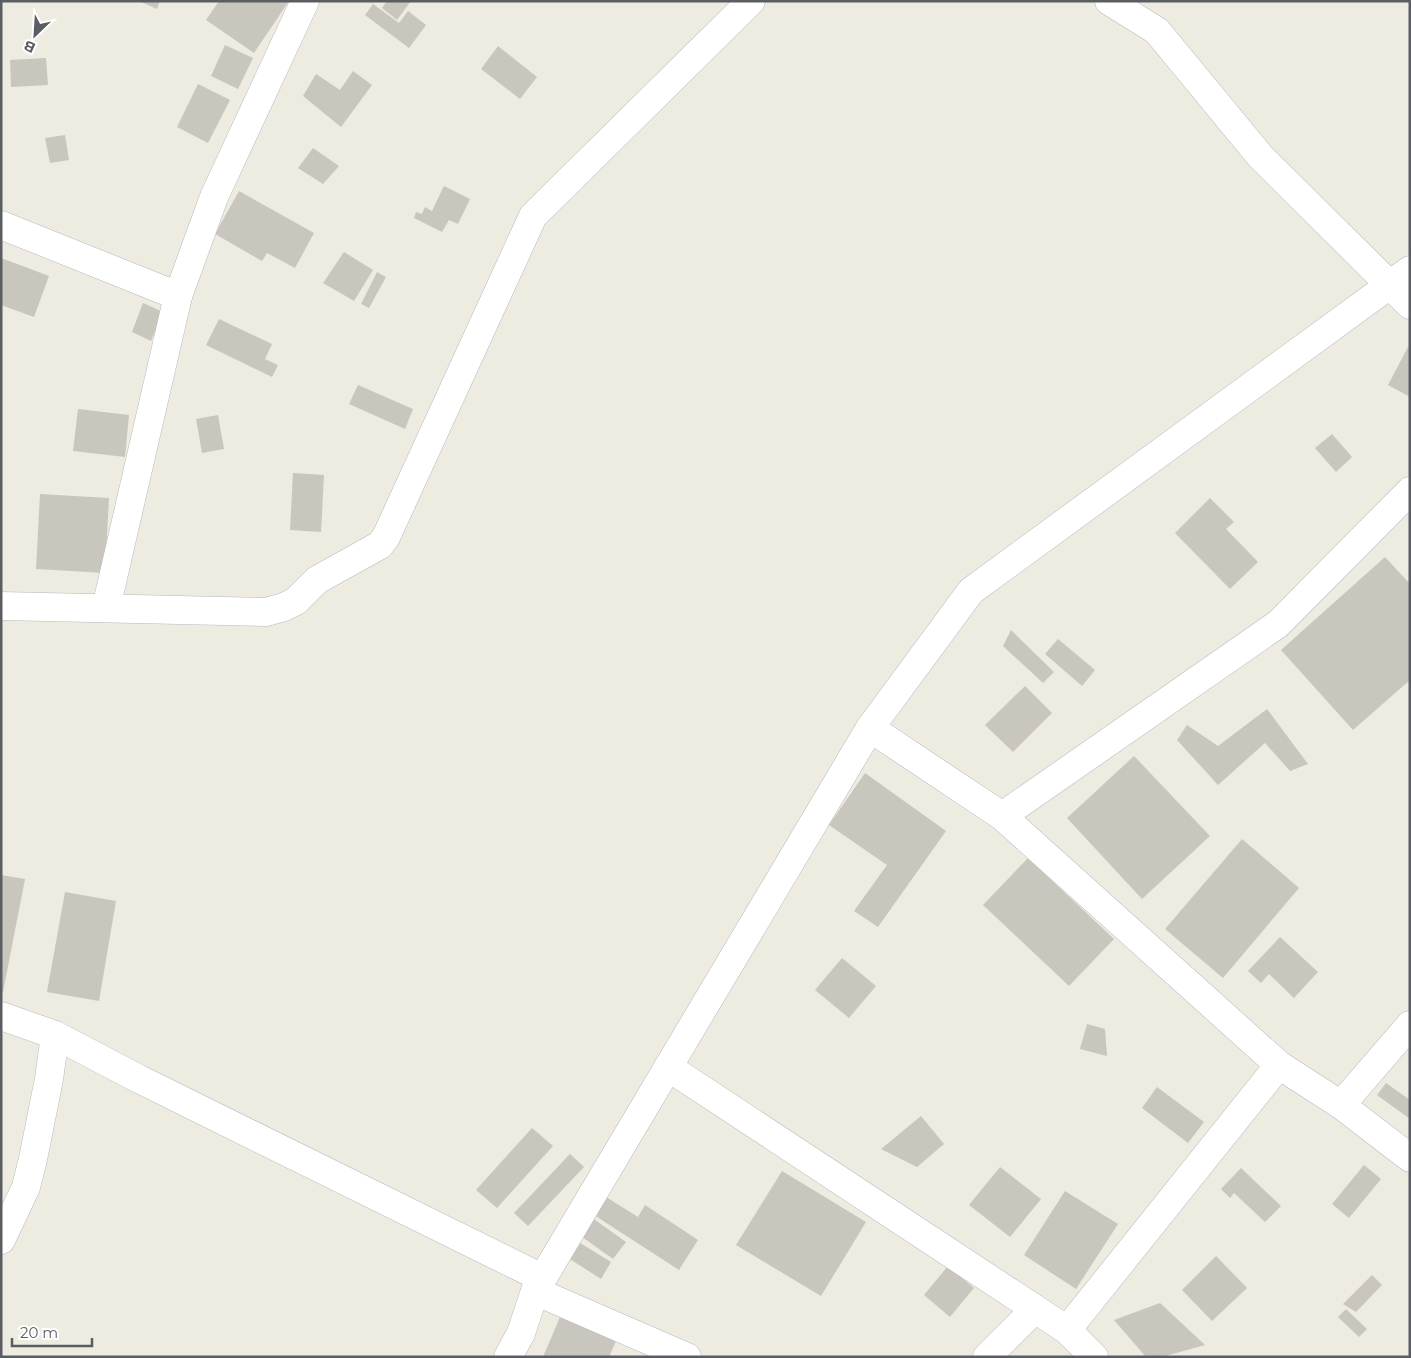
<svg xmlns="http://www.w3.org/2000/svg" width="1411" height="1358" viewBox="0 0 1411 1358" font-family="Montserrat,sans-serif">
	<rect width="100%" height="100%" fill="#eeebe1"/>
	<g fill="#c9c6be">
		<path d="M139,1H160L157,9Z"/>
		<path d="M219,1H289L254,53L206,20Z"/>
		<path d="M387,1H411L397,20L382,8Z"/>
		<path d="M373,4L399,23L408,11L426,25L409,48L365,15Z"/>
		<path d="M225,45L253,58L238,89L211,76Z"/>
		<path d="M498,46L537,77L520,99L481,69Z"/>
		<path d="M46,58L48,85L11,87L10,60Z"/>
		<path d="M353,71L372,85L341,127L303,96L316,74L340,90Z"/>
		<path d="M198,84L230,100L208,143L177,127Z"/>
		<path d="M65,135L69,160L50,163L45,138Z"/>
		<path d="M313,148L339,166L323,184L298,168Z"/>
		<path d="M444,186L470,199L458,224L449,220L442,232L414,218L416,212L422,214L425,207L432,211Z"/>
		<path d="M239,191L314,233L295,268L267,253L262,261L215,234Z"/>
		<path d="M344,252L373,270L354,301L323,283Z"/>
		<path d="M1,258L49,276L34,317L1,305Z"/>
		<path d="M377,272L386,277L369,308L361,304Z"/>
		<path d="M143,303L163,312L151,341L132,332Z"/>
		<path d="M219,319L272,344L265,359L278,365L272,377L206,345Z"/>
		<path d="M1408,347L1410,348V397L1388,385Z"/>
		<path d="M358,385L413,409L405,429L349,404Z"/>
		<path d="M78,409L129,415L125,457L73,451Z"/>
		<path d="M218,415L224,449L202,453L196,419Z"/>
		<path d="M1332,434L1352,457L1336,472L1315,448Z"/>
		<path d="M293,473L324,475L321,532L290,530Z"/>
		<path d="M40,494L109,498L105,573L36,569Z"/>
		<path d="M1210,498L1234,522L1226,529L1258,562L1230,589L1175,533Z"/>
		<path d="M1385,557L1410,584V680L1353,730L1281,650Z"/>
		<path d="M1011,630L1054,672L1043,683L1003,646Z"/>
		<path d="M1058,639L1095,670L1082,686L1045,654Z"/>
		<path d="M1025,686L1052,713L1013,752L985,725Z"/>
		<path d="M1267,709L1308,764L1290,771L1265,743L1218,785L1177,740L1187,725L1218,746Z"/>
		<path d="M1134,756L1210,836L1142,899L1067,818Z"/>
		<path d="M865,773L946,831L878,927L854,911L887,865L829,825Z"/>
		<path d="M1242,839L1299,888L1223,978L1165,929Z"/>
		<path d="M1028,858L1114,939L1069,986L983,905Z"/>
		<path d="M1,875L25,879L3,992L1,991Z"/>
		<path d="M65,892L116,901L99,1001L47,992Z"/>
		<path d="M1280,937L1318,972L1294,998L1269,974L1261,983L1248,971Z"/>
		<path d="M842,958L876,986L849,1018L815,990Z"/>
		<path d="M1087,1024L1105,1029L1107,1056L1080,1049Z"/>
		<path d="M1386,1083L1410,1100V1119L1377,1095Z"/>
		<path d="M1157,1087L1204,1122L1188,1143L1142,1108Z"/>
		<path d="M921,1116L944,1144L917,1167L881,1149Z"/>
		<path d="M532,1128L553,1146L497,1208L476,1190Z"/>
		<path d="M570,1154L584,1167L528,1226L514,1213Z"/>
		<path d="M1364,1165L1381,1179L1349,1218L1332,1204Z"/>
		<path d="M1000,1167L1041,1199L1010,1237L969,1205Z"/>
		<path d="M1241,1168L1281,1206L1265,1222L1234,1193L1230,1198L1221,1189Z"/>
		<path d="M782,1171L866,1222L821,1296L736,1245Z"/>
		<path d="M1065,1191L1118,1224L1076,1289L1024,1255Z"/>
		<path d="M606,1197L638,1217L645,1205L698,1240L679,1270L594,1215Z"/>
		<path d="M591,1217L626,1242L613,1259L578,1234Z"/>
		<path d="M572,1238L611,1262L601,1279L562,1254Z"/>
		<path d="M1216,1256L1247,1288L1212,1321L1182,1290Z"/>
		<path d="M948,1266L974,1288L950,1317L924,1295Z"/>
		<path d="M1372,1275L1382,1285L1356,1312L1343,1304Z"/>
		<path d="M1160,1303L1205,1345L1162,1357H1146L1114,1320Z"/>
		<path d="M1346,1309L1367,1329L1359,1337L1338,1317Z"/>
		<path d="M560,1317L616,1341L609,1357H543Z"/>
	</g>
	<g fill="none" stroke-linecap="round" stroke-linejoin="round">
		<g stroke="#b7b9bf" stroke-width="29">
			<g id="minor">
				<path d="M1109,1L1157,31L1260,156L1410,305"/>
				<path d="M1,225L178,296"/>
				<path d="M1,606L266,612L284,607L296,601L317,580L380,545L386,537L533,216L751,1"/>
				<path d="M106,608L178,296L214,197L305,1"/>
				<path d="M870,728L1002,816L1279,1065L1341,1105L1410,1158"/>
				<path d="M1002,816L1278,624L1410,491"/>
				<path d="M1,1016L55,1035L139,1079L542,1278"/>
				<path d="M668,1067L1067,1330L1094,1357"/>
				<path d="M1341,1105L1410,1025"/>
				<path d="M1,1240L26,1187L33,1159L49,1079L55,1035"/>
				<path d="M535,1291L687,1357"/>
				<path d="M1067,1330L1279,1065"/>
				<path d="M508,1357L521,1333L535,1291L870,728L971,591L1410,270"/>
				<path d="M987,1357L1035,1309"/>
			</g>
		</g>
		<use href="#minor" stroke="#fff" stroke-width="28"/>
	</g>
	<rect width="1411" height="1358" fill="none" stroke="#5a5e63" stroke-width="5"/>
	<g transform="translate(35 35) rotate(205)" stroke="#ffffff" stroke-width="4" paint-order="stroke">
	<path d="M0-4L9 19L0 12L-9 19Z" fill="#5a5e63"/>
	<text y="-8" font-size="14" font-weight="bold" text-anchor="middle" fill="#5a5e63">B</text>
	</g>
	<path d="M12 1338v8h80v-8" fill="none" stroke="#5a5e63" stroke-width="2.5"/>
	<text x="20" y="1338" font-size="15" fill="#5a5e63" stroke="#ffffff" stroke-width="4" paint-order="stroke">20 m</text>
</svg>
